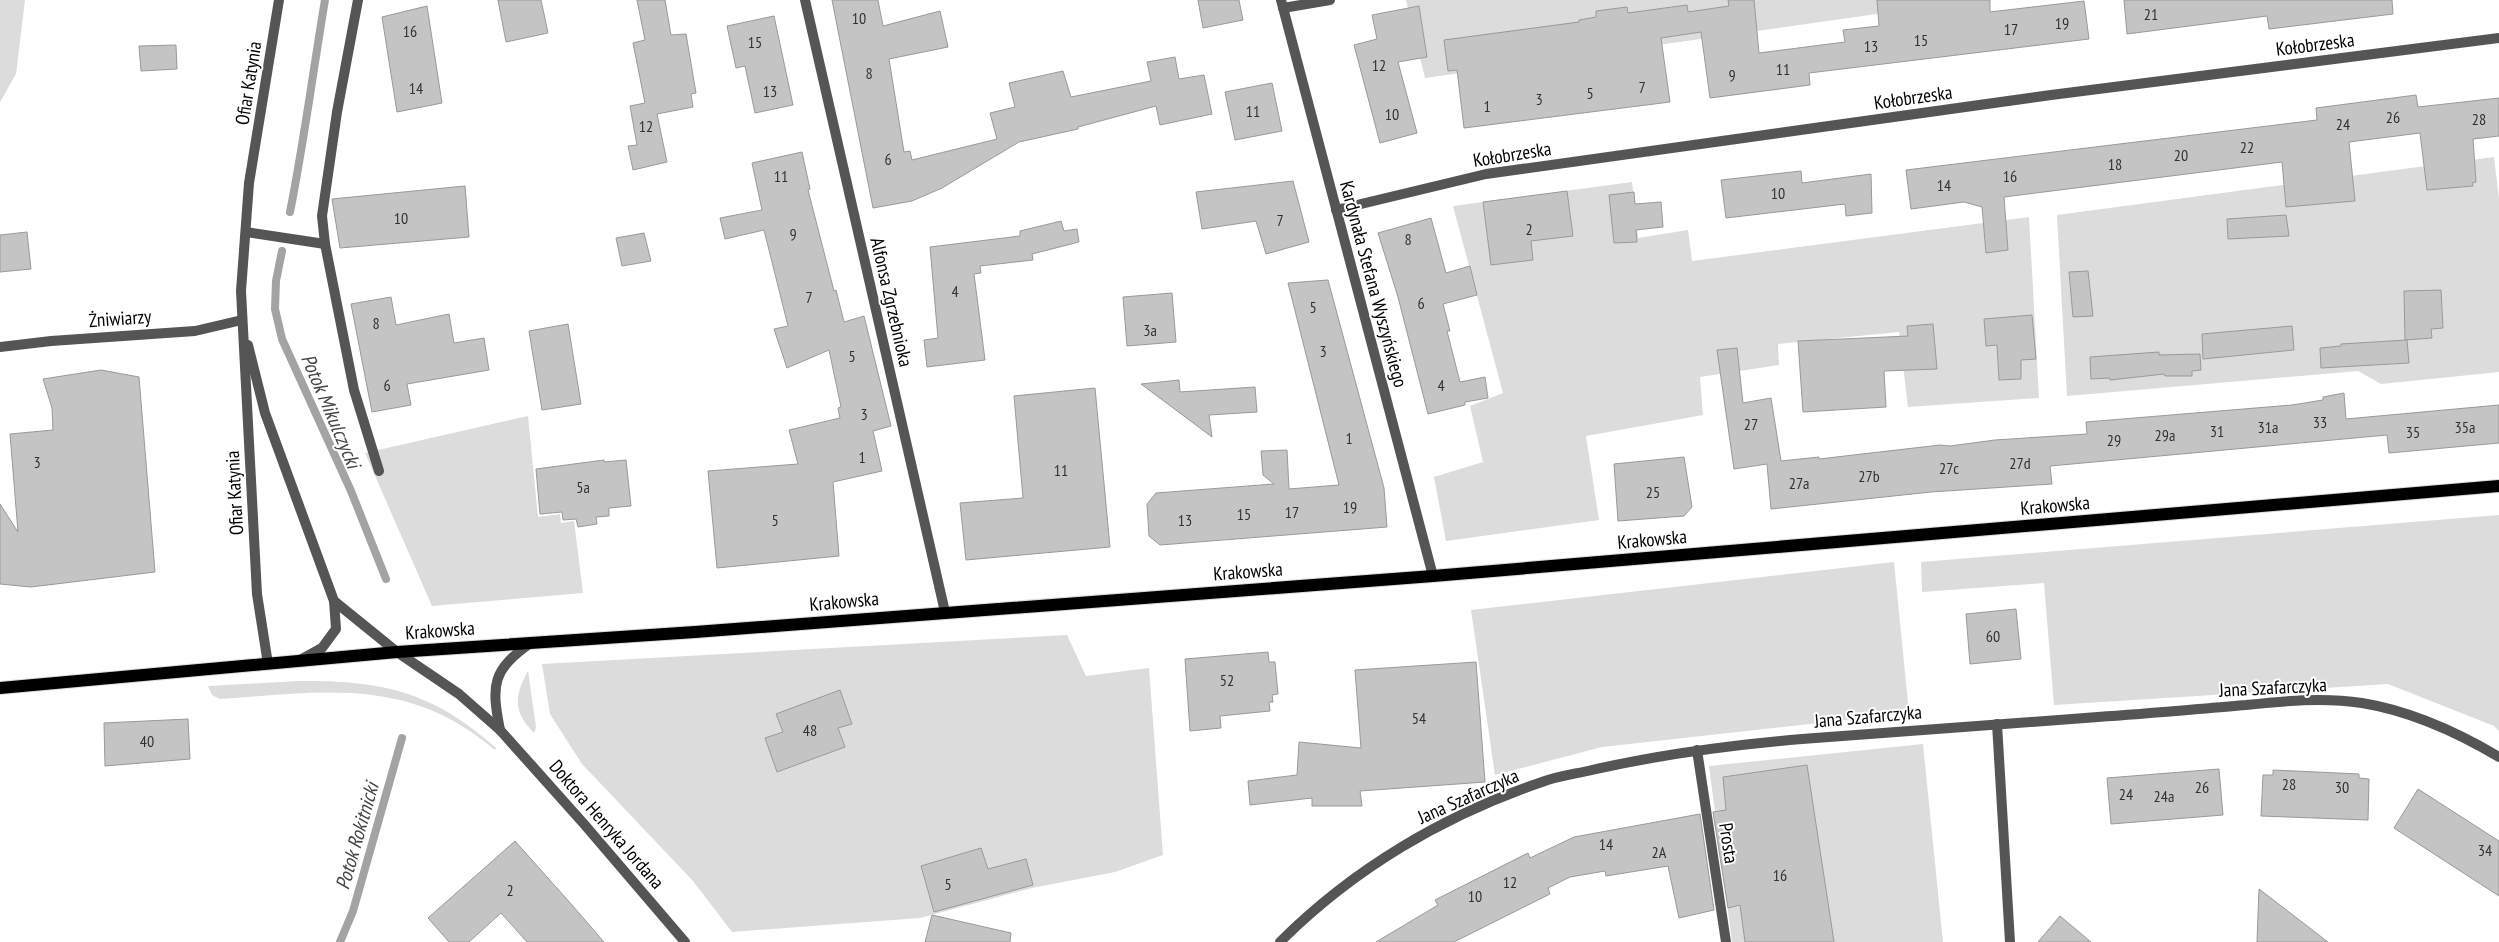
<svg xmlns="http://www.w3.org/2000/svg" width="2499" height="942" viewBox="0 0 2499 942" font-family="'PT Sans Narrow',sans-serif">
	<rect width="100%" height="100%" fill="#fff"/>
	<g fill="#dcdcdc">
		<path d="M0,0H25L16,74L0,102Z"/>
		<path d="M1406,0H1975L1425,78Z"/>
		<path d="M2494,157L2499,199V372L2381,384L2358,371L2067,396L2057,215Z"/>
		<path d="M1632,182L1638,238L1688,230L1692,261L2029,217L2039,398L1908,407L1899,332L1778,344L1779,365L1700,377L1703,415L1586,436L1599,520L1446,541L1434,477L1483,462L1470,406L1503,393L1453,206Z"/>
		<path d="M528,416L538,517L560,514L561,523L574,521L583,593L432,606L365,453Z"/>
		<path d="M2499,515V731L2494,726L2388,684L2054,705L2044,583L1922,592L1921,562Z"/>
		<path d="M1894,562L1909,713L1602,747L1495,775L1471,610Z"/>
		<path d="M1067,635L1086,676L1149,668L1163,855L1115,872L1032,888L920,918L732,932L693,881L582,764L550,714L542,664Z"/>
		<path d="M528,671L536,727L534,733C513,712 514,696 528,671Z"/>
		<path d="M299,681C382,680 434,692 496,748L495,750C408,676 324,692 220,699L212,695L208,686Z"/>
		<path d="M1923,744L1943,942H1732L1709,766Z"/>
	</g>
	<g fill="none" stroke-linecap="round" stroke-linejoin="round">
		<g stroke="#a3a3a3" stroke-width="8">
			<path d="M290,212C304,142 313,71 325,0"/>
			<path d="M282,251L276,281L275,309L282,339L351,491L386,579"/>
			<path d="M340,942L353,911L402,738"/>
		</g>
	</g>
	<g fill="#c4c4c4" stroke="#999">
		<path d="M498,0H541L548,33L506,42Z"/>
		<path d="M637,0H665L671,35L686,34L696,93L691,94L693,107L657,114L667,162L633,170L628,146L637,145L630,106L645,103L633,43L645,40Z"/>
		<path d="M832,0H878L883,26L940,11L948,47L889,59L904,152L910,151L912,160L997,139L990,113L1015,107L1009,83L1063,71L1071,97L1151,81L1147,62L1175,57L1179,79L1204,75L1212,114L1160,125L1156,106L1078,127V129L1019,142L942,188L912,201L873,208Z"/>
		<path d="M1198,0H1239L1243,20L1203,28Z"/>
		<path d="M1728,0H1754L1759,53L1845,42L1843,30L1879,26L1877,0H1990V12L2084,1L2089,39L1809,73L1810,85L1710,98L1701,32L1661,38L1670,102L1464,128L1457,70L1448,71L1444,40L1579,22V20L1596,17V11L1627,7L1628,13L1687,5L1688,12L1729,6Z"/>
		<path d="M2124,0H2392L2393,14L2269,29L2267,16L2127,34Z"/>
		<path d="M427,6L442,103L397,112L382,17Z"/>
		<path d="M1419,6L1427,57L1398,62L1417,133L1380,143L1354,45L1377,39L1372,15Z"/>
		<path d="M774,16L793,105L755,113L745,66L736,68L727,26Z"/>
		<path d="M176,45L177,69L141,71L139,46Z"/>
		<path d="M1272,83L1282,131L1235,140L1225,92Z"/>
		<path d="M2416,95L2418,107L2499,98V136L2473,139L2476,182L2472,183L2473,186L2427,190L2420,133L2349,142L2355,201L2286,207L2282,162L2004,197L2008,250L1986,253L1982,207L1964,202L1911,209L1906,170L2317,120L2316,108Z"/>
		<path d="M802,152L810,189L808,190L834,291L836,290L844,322L864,316L891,426L873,431L882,471L833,482L839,556L717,568L708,471L798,464L789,430L840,418L838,408L841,407L829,350L787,368L774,329L788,326L764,230L725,239L720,218L762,210L752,163Z"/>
		<path d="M1801,171L1802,183L1871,174L1872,213L1846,216L1845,204L1726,218L1721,180Z"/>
		<path d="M1293,181L1309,242L1266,254L1256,221L1202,229L1196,192Z"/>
		<path d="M465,186L469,237L340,248L332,199Z"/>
		<path d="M1567,191L1573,236L1531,241L1533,260L1491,265L1483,202Z"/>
		<path d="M1634,192L1635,204L1661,202L1663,227L1636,230L1637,242L1614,243L1609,195Z"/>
		<path d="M2286,215L2289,236L2228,239L2227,219Z"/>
		<path d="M1431,218L1446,273L1470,266L1477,295L1443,304L1450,331H1447L1460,382L1485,377L1488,398L1465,402V405L1428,414L1398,297L1378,233Z"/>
		<path d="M1061,221L1064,231L1077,229L1079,242L1032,254L1033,260L980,266L981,273L974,274L985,360L927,367L924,340L938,338L930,247L1020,236V231Z"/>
		<path d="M27,232L31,269L0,272V235Z"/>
		<path d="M644,233L651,261L622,266L616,238Z"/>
		<path d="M2088,271L2093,316L2073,317L2069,272Z"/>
		<path d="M1328,280L1384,488L1387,527L1160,545L1149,536L1147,504L1156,493L1274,484L1263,475L1261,451L1287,450L1289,489L1339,485L1288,283Z"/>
		<path d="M2441,290L2443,328L2431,329L2432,338L2405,340L2404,291Z"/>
		<path d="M1172,293L1176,342L1127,346L1123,297Z"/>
		<path d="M391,297L396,325L449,314L454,343L484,338L489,370L407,384L411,405L372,412L351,304Z"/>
		<path d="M2032,315L2036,359L2021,360V379L1999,380L1997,345L1986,346L1984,319Z"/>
		<path d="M568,324L581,404L542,410L529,331Z"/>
		<path d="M1933,324L1937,369L1884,371L1886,407L1803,412L1798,341L1908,336L1907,326Z"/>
		<path d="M2292,326L2294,350L2203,359L2202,334Z"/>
		<path d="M2407,340L2409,363L2321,368L2320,348L2341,346V344Z"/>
		<path d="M1737,348L1743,403L1771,398L1781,461L1819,457V459L1940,445L1950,446L1995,440L2087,434L2086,422L2292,405L2323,400V397L2344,393L2346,419L2499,405V443L2389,453L2387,435L2192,453L2050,466L2052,484L1931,492L1771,509L1767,464L1734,469L1717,350Z"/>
		<path d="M2159,352V355L2200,354L2201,370L2192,371V376H2165L2164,374L2110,380V378L2091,379L2090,357Z"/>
		<path d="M101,370L139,377L155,572L31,587L0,584V504L18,532L10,434L53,430L52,408L43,379Z"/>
		<path d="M1179,380L1180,392L1255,387L1257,412L1209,415L1212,437L1141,384Z"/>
		<path d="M1095,388L1110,547L966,560L960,503L1023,498L1014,396Z"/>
		<path d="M1684,457L1692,507L1684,516L1618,521L1614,464Z"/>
		<path d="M604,460V462L626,460L631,506L609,508V516L596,517L597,524L578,527L576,519L563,520L562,512L540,514L536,469Z"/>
		<path d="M2016,609L2021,659L1970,664L1966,614Z"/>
		<path d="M1268,652L1269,662H1275L1278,694L1272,695L1273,702H1269L1270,711L1220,716L1221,728L1190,731L1185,659Z"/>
		<path d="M1476,662L1485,782L1360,791L1362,806H1312V798L1250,805L1248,781L1297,775L1299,742L1361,748L1355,670Z"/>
		<path d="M840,690L852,724L838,728L845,747L777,772L765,738L783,732L776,714Z"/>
		<path d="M188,719L190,759L105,766L104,723Z"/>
		<path d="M1807,765L1834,942H1745L1740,905L1728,908L1713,812L1726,810L1723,777Z"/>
		<path d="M2219,769L2223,815L2111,824L2107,778Z"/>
		<path d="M2273,770L2359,774V778L2369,779L2368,820L2261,816L2263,775H2273Z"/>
		<path d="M2418,789L2499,841V896L2394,828Z"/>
		<path d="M1700,814L1714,910L1679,918L1668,866L1606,876L1605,871L1570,877L1548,888L1550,894L1454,942H1376L1438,905L1435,900L1528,853L1530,858L1574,837Z"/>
		<path d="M515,841L572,905L604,942H527L501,913L469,942H449L428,918Z"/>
		<path d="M981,848L988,869L1026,859L1033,885L934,912L921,866Z"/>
		<path d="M2259,889L2328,942H2257Z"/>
		<path d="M932,915L1011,933L1010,942H925Z"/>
		<path d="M2060,916L2091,942H2038Z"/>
	</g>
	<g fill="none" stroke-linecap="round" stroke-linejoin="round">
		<g stroke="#dbdbdb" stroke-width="14">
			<path id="primary" d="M0,688L397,652L695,632L1433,576L2499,486"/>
		</g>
		<path stroke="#555" stroke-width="10" d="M1283,8L1330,0"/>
		<g stroke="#555" stroke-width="10">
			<path d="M358,0L337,112L322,216L325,244L354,390L379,471"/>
			<path d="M805,0L945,612"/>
			<path d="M1281,0L1433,576"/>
			<path d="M1336,210L1486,174L2051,95L2499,38"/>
			<path d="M246,232L325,244"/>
			<path d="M0,347L51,341L195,331L242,320"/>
			<path d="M1997,724L2010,942"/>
			<path d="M1697,750L1726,942"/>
			<path d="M1280,942C1353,869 1444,815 1542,782C1558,776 1575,774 1592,770C1662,754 1731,745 1802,739C1901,731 1999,725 2098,717C2147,714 2197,709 2246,705C2284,701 2323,697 2362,703C2411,711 2457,732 2499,757"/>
		</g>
		<g stroke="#555" stroke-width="10">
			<path d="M248,345L265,413L334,601L336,629L322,648L302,659"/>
			<path d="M334,601L397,652L459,694L500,730L584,824L685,942"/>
			<path d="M268,664L257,594L241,291L249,183L279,0"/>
			<path d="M500,730C491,684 492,670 532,642"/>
		</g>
		<use href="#primary" stroke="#000" stroke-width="12"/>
	</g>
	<g text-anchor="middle" stroke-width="4" stroke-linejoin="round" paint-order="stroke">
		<g font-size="16" fill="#313131">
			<text x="2151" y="20">21</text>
			<text x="859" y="24">10</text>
			<text x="2062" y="29">19</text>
			<text x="2011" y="35">17</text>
			<text x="410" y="37">16</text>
			<text x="1921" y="46">15</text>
			<text x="755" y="48">15</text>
			<text x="1871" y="52">13</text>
			<text x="1379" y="71">12</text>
			<text x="1783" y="75">11</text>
			<text x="869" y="79">8</text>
			<text x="1732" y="81">9</text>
			<text x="1642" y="93">7</text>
			<text x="416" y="94">14</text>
			<text x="770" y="97">13</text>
			<text x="1590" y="99">5</text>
			<text x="1539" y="105">3</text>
			<text x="1487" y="112">1</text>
			<text x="1253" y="117">11</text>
			<text x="1392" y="120">10</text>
			<text x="2393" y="123">26</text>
			<text x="2479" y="125">28</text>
			<text x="2343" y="130">24</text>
			<text x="646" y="132">12</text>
			<text x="2247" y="153">22</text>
			<text x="2181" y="161">20</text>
			<text x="888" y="165">6</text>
			<text x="2115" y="170">18</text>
			<text x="781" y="182">11</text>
			<text x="2010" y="182">16</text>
			<text x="1944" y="191">14</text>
			<text x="1778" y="199">10</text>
			<text x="401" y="224">10</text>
			<text x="1280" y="226">7</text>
			<text x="1529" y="235">2</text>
			<text x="793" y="240">9</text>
			<text x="1408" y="245">8</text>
			<text x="955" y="297">4</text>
			<text x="809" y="303">7</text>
			<text x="1421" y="309">6</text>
			<text x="1313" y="313">5</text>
			<text x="376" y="329">8</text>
			<text x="1150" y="336">3a</text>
			<text x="1323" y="357">3</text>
			<text x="852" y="362">5</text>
			<text x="387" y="391">6</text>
			<text x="1441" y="391">4</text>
			<text x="864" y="420">3</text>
			<text x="2320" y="428">33</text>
			<text x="1751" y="430">27</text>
			<text x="2268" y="433">31a</text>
			<text x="2465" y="433">35a</text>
			<text x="2217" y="437">31</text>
			<text x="2413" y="438">35</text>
			<text x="2165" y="441">29a</text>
			<text x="1349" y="444">1</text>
			<text x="2114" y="446">29</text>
			<text x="862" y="463">1</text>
			<text x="37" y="468">3</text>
			<text x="2020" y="469">27d</text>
			<text x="1949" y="474">27c</text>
			<text x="1061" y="476">11</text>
			<text x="1869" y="482">27b</text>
			<text x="1799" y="489">27a</text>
			<text x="583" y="493">5a</text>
			<text x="1653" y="498">25</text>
			<text x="1350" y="513">19</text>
			<text x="1292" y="518">17</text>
			<text x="1244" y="520">15</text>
			<text x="775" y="526">5</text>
			<text x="1185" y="526">13</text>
			<text x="1993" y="642">60</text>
			<text x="1227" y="686">52</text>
			<text x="1419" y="724">54</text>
			<text x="810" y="736">48</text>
			<text x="147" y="747">40</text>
			<text x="2289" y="790">28</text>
			<text x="2202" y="793">26</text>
			<text x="2342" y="793">30</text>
			<text x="2126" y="800">24</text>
			<text x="2164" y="802">24a</text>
			<text x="1606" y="850">14</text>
			<text x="2485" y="856">34</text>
			<text x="1659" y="858">2A</text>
			<text x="1780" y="881">16</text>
			<text x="1510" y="888">12</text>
			<text x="948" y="890">5</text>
			<text x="510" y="896">2</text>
			<text x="1475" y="902">10</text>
		</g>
		<g font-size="19" fill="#000" stroke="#fff">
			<text transform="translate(2315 44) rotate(-7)" y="7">Kołobrzeska</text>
			<text transform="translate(248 83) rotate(-81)" y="7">Ofiar Katynia</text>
			<text transform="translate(1913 97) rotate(-8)" y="7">Kołobrzeska</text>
			<text transform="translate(1512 154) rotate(-9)" y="7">Kołobrzeska</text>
			<text transform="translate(1374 284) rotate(75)" y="7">Kardynała Stefana Wyszyńskiego</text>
			<text transform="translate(892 302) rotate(77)" y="7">Alfonsa Zgrzebnioka</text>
			<text transform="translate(120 318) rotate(-4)" y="7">Żniwiarzy</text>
			<text transform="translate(234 493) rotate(-93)" y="7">Ofiar Katynia</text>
			<text transform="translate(2055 505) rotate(-5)" y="7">Krakowska</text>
			<text transform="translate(1652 539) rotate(-5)" y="7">Krakowska</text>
			<text transform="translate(1248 571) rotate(-4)" y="7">Krakowska</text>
			<text transform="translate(844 601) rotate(-5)" y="7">Krakowska</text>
			<text transform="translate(440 630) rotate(-4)" y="7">Krakowska</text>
			<text transform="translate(2273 687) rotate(-3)" y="7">Jana Szafarczyka</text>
			<text transform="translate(1868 716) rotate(-5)" y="7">Jana Szafarczyka</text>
			<text transform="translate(1468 796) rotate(-24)" y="7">Jana Szafarczyka</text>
			<text transform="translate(607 824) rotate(49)" y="7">Doktora Henryka Jordana</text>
			<text transform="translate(1729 843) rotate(81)" y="7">Prosta</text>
		</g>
		<g font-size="20" font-style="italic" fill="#444" stroke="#fff">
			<text transform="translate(331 411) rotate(67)" y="7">Potok Mikulczycki</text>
			<text transform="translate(357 836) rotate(-74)" y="7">Potok Rokitnicki</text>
		</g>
	</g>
</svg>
